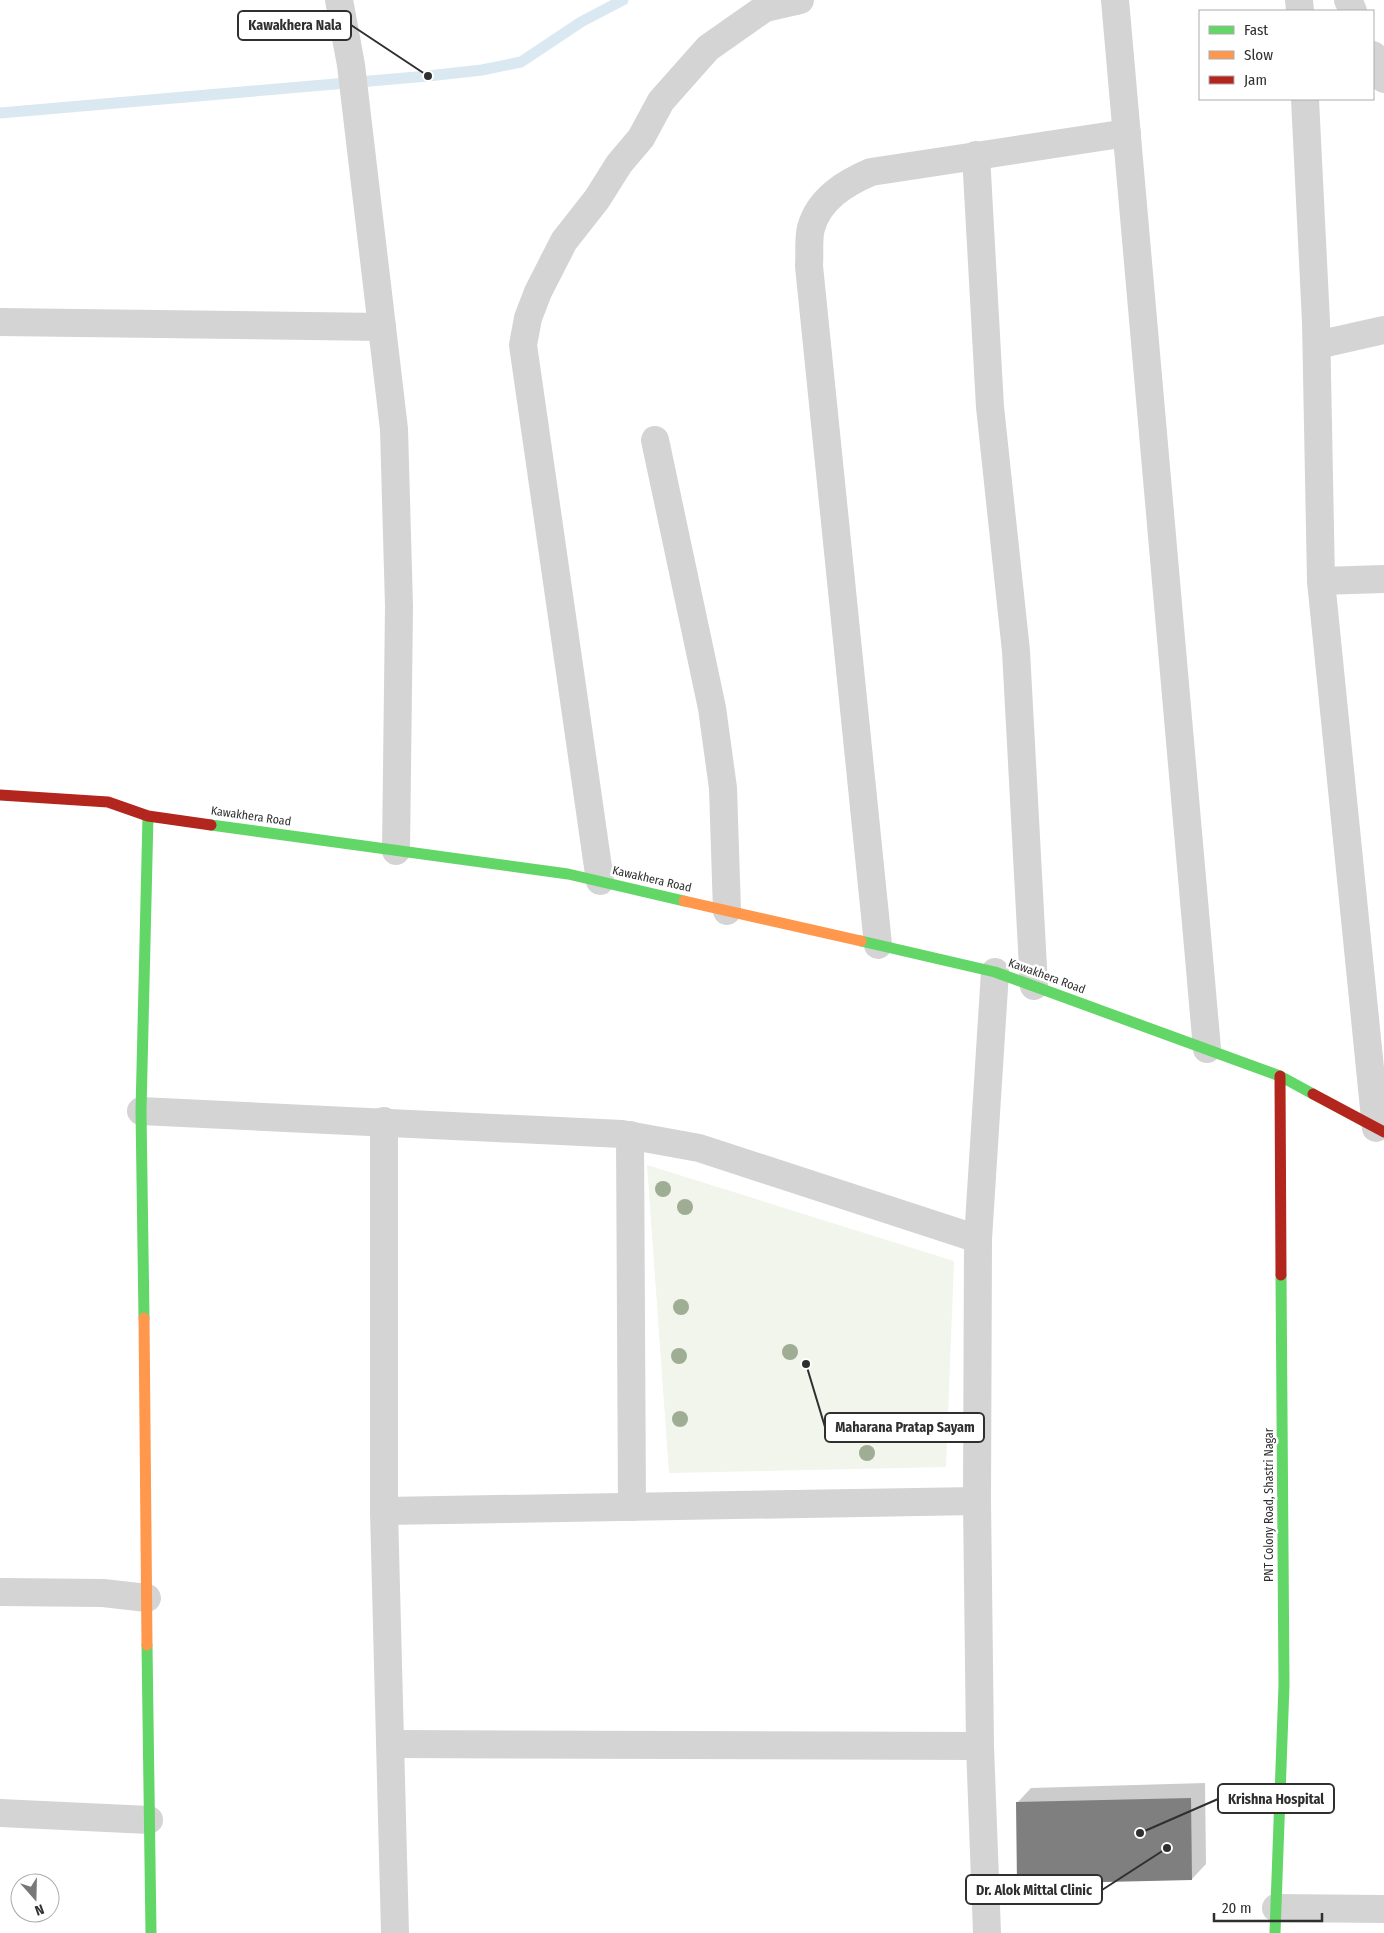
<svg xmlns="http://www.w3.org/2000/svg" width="1384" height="1933" viewBox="0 0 1384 1933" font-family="'Fira Sans Condensed',sans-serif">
	<rect width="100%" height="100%" fill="#fff"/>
	<path fill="#f1f5ec" d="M647,1165L954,1261L946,1467L669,1473Z"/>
	<path fill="#0003" d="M1205,1783L1206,1864L1192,1879L1017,1803L1031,1788Z"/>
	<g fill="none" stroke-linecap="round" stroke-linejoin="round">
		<path stroke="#dae8f1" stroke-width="11" d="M0,113L428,76L482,70L521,62L581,22L623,0"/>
	</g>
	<path fill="#7f7f7f" d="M1191,1798L1192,1880L1017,1884L1016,1802Z"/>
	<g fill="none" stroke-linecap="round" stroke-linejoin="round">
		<g stroke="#d4d4d4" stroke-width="28">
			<path d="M339,0L351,65L394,429L399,606L396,851"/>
			<path d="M1115,0L1207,1049"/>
			<path d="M1299,0L1300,11"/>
			<path d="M1348,0L1353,11"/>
			<path d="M1373,55L1384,79"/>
			<path d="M1305,99L1316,322L1321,581L1376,1128"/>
			<path d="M976,155L990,407L1016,651L1034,986"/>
			<path d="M0,322L382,327"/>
			<path d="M1317,345L1384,330"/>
			<path d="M655,440L712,708L723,788L727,911"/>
			<path d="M1321,581L1384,579"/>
			<path d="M600,881L523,345L528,318L538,292L564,241L597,199L619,164L641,138L661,101L708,48L765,8L800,0"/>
			<path d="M878,945L809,266C810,254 808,239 811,228C819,199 845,183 871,172L1127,133"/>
			<path d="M141,1111L622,1134L699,1148L978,1239"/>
			<path d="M384,1121V1511L395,1933"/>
			<path d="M630,1135L632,1507"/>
			<path d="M384,1511L977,1501"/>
			<path d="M0,1592L103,1593L147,1598"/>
			<path d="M391,1744L980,1746"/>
			<path d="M0,1813L149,1820"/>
			<path d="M1276,1908L1384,1909"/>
			<path d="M987,1933L980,1746L977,1501L978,1239L995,972"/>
		</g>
		<g stroke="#63d668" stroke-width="11">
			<path d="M211,825L568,874L684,901"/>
			<path d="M861,941L995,972L1280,1076L1313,1094"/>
			<path d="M144,1318L141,1111L148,816"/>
			<path d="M147,1645L151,1933"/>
			<path d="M1275,1933L1284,1685L1281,1275"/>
		</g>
		<g stroke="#ff974d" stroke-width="11">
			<path d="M684,901L861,941"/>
			<path d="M144,1318L147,1645"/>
		</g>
		<g stroke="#b3261e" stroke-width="11">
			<path d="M0,795L108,802L148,816L211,825"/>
			<path d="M1280,1076L1281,1275"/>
			<path d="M1313,1094L1384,1132"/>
		</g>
	</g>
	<g fill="#9fad94">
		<circle cx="663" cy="1189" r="8"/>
		<circle cx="685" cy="1207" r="8"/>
		<circle cx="681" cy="1307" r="8"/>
		<circle cx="790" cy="1352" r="8"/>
		<circle cx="679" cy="1356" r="8"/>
		<circle cx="680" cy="1419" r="8"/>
		<circle cx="867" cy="1453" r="8"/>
	</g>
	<g text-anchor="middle" stroke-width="5" stroke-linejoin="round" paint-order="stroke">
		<g font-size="12" fill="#2f2f2f" stroke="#fff">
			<text transform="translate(251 816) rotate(8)" y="4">Kawakhera Road</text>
			<text transform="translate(652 879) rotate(13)" y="4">Kawakhera Road</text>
			<text transform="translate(1047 976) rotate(20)" y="4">Kawakhera Road</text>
			<text transform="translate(1269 1505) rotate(-90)" y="4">PNT Colony Road, Shastri Nagar</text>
		</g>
	</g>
	<path fill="none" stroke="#2f2f2f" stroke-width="2" d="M428 76L351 25M806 1364L825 1427M1140 1833L1218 1799M1167 1848L1102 1890"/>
	<g fill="#2f2f2f" stroke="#fff" stroke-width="2">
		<circle cx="428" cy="76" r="5"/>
		<circle cx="806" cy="1364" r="5"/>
		<circle cx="1140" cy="1833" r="5"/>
		<circle cx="1167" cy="1848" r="5"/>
	</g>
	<g fill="#fff" stroke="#2f2f2f" stroke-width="2">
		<rect x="238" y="11" width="113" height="29" rx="5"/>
		<rect x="825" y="1413" width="159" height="29" rx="5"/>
		<rect x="1218" y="1784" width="116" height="29" rx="5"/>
		<rect x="966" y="1875" width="136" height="29" rx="5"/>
	</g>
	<g font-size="14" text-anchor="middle" font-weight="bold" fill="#2f2f2f">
		<text x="295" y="30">Kawakhera Nala</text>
		<text x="905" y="1432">Maharana Pratap Sayam</text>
		<text x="1276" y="1804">Krishna Hospital</text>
		<text x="1034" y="1895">Dr. Alok Mittal Clinic</text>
	</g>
	<rect x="1199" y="10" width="175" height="90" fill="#ffffff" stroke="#acacac"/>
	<rect x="1209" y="26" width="25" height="8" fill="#63d668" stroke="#acacac"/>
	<text x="1244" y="35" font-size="15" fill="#2f2f2f">Fast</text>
	<rect x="1209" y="51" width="25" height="8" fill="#ff974d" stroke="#acacac"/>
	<text x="1244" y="60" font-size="15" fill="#2f2f2f">Slow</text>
	<rect x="1209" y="76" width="25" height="8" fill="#b3261e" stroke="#acacac"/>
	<text x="1244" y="85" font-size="15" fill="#2f2f2f">Jam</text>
	<g transform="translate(35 1898) rotate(160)"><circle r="24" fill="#ffffff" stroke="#acacac"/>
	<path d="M0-4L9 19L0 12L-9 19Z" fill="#787878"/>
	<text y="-8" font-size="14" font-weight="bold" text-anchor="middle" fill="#2f2f2f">N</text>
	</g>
	<path d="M1214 1913v8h108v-8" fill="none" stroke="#2f2f2f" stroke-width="2.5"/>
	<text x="1222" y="1913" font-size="15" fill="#2f2f2f" stroke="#ffffff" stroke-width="4" paint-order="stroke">20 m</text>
</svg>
